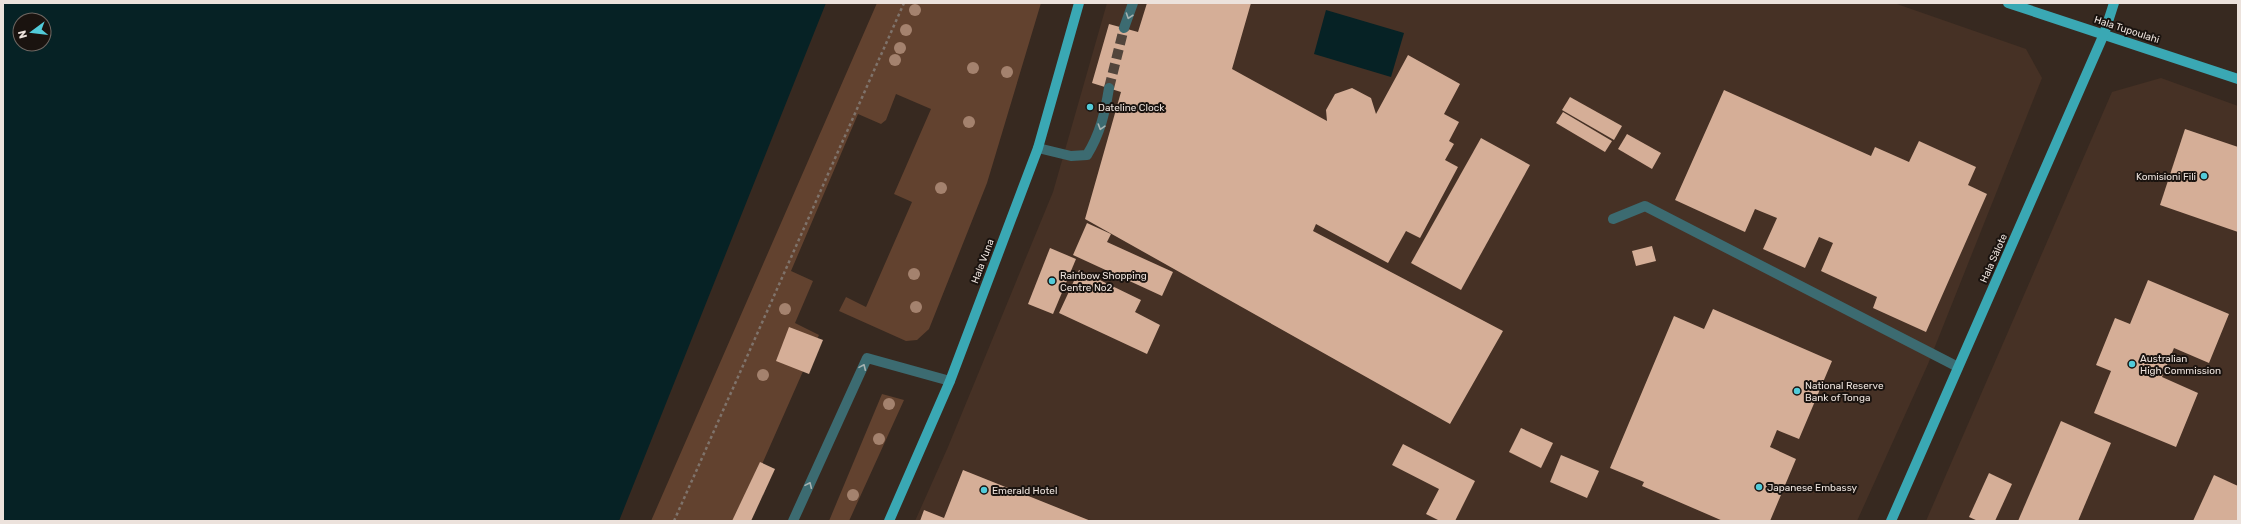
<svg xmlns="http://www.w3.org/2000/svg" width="2241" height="524" viewBox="0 0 2241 524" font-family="Rubik,sans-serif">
	<rect width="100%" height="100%" fill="#372920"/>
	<g fill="#463125">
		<path d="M1107,3H1894L2026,49L2042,78L1928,364L1857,521H915L948,447L1053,192Z"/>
		<path d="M2161,78L2238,106V521H1926L2112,92Z"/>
	</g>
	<g fill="#62422f">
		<path d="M877,3H1041L987,183L929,329L917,340L906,341L839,311L846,297L866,307L912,202L894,194L931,109L896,94L886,120L881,124L858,114L791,271L813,281L795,323L819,335L737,521H651Z"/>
		<path d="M882,394L904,400L849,521H829Z"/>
	</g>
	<g fill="#062225" fill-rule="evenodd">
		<path d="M3,3H826L619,521H3ZM20,20H44V44H20Z"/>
		<path d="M1326,10L1404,33L1391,77L1314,54Z"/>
	</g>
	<g fill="#d5ae97">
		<path d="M1147,3H1251L1232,69L1327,121L1326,110L1335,94L1352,88L1371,98L1376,114L1408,55L1460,84L1444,114L1459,122L1449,141L1454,144L1445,160L1458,167L1420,238L1406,231L1388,263L1316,224L1313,231L1503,331L1450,424L1085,219L1121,92L1092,83L1109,24L1138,32Z"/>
		<path d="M1724,90L1871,156L1875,147L1909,162L1919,141L1976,167L1968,185L1987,194L1926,332L1873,308L1877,297L1821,271L1833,243L1819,237L1805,268L1763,249L1777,218L1755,209L1745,232L1675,200Z"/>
		<path d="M1570,97L1622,126L1614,140L1562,110Z"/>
		<path d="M1563,112L1612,141L1605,152L1556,123Z"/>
		<path d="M2185,129L2238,147V232L2160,205Z"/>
		<path d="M1627,134L1661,153L1652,169L1618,149Z"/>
		<path d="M1481,138L1530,165L1461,290L1411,263Z"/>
		<path d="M1087,223L1111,234L1107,242L1173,272L1162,296L1073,255Z"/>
		<path d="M1652,246L1656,261L1636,266L1632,251Z"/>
		<path d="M1050,248L1076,259L1053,314L1028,304Z"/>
		<path d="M1079,270L1141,300L1135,312L1160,325L1147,354L1059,313Z"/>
		<path d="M2148,280L2229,314L2209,363L2174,348L2162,377L2198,393L2176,447L2094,413L2111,371L2096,365L2115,318L2130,324Z"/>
		<path d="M1713,309L1832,361L1799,439L1777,430L1770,447L1796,459L1770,521H1723L1642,486L1644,482L1610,468L1674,316L1704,329Z"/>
		<path d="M789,327L823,340L809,374L776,361Z"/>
		<path d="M2061,421L2111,443L2078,521H2018Z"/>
		<path d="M1521,428L1553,443L1541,468L1509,452Z"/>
		<path d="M1403,444L1475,481L1455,521H1440L1426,514L1439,489L1392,465Z"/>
		<path d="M1561,455L1599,471L1587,498L1550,482Z"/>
		<path d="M760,462L775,469L751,521H732Z"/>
		<path d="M963,470L1091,521H920L924,510L944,518Z"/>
		<path d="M1989,473L2012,484L1995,521H1978L1969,517Z"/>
		<path d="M2214,475L2238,486V521H2193Z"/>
	</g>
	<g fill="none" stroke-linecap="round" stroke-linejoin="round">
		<path stroke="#52453c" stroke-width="10" stroke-dasharray="10 5" stroke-linecap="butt" d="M1109,88L1124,28"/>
		<path stroke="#7f736b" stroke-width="2.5" stroke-dasharray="3 3" stroke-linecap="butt" d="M674,521L904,3"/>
		<g stroke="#3c6b71" stroke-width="10">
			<path d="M1124,28L1133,3"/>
			<path d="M1038,148L1071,156L1087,155C1100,134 1105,113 1109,88"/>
			<path d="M1613,219L1645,206L1958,367"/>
			<path d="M793,521L867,358L950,381"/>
		</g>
		<g stroke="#3aa8b4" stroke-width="10">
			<path d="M2008,3L2238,79"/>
			<path d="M889,521L950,381L1038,148L1079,3"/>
			<path d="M1891,521L2104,34L2114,3"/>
		</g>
	</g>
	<g fill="#a4826e">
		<circle cx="915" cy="10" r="6"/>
		<circle cx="906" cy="30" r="6"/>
		<circle cx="900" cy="48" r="6"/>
		<circle cx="895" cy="60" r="6"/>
		<circle cx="973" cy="68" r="6"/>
		<circle cx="1007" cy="72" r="6"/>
		<circle cx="969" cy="122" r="6"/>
		<circle cx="941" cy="188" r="6"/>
		<circle cx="914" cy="274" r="6"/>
		<circle cx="916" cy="307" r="6"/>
		<circle cx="785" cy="309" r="6"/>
		<circle cx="763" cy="375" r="6"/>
		<circle cx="889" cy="404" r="6"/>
		<circle cx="879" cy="439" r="6"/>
		<circle cx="853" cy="495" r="6"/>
	</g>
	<defs><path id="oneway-chevron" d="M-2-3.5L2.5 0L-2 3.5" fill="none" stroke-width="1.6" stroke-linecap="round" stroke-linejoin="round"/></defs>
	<g stroke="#a6b2b1">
		<use href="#oneway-chevron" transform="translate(1129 16) rotate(109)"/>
		<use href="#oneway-chevron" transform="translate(1101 127) rotate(107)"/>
		<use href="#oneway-chevron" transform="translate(863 367) rotate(-66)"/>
		<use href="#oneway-chevron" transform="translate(809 485) rotate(-66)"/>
	</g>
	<g fill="#52cbd9" stroke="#1a130f" stroke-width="1.5">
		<circle cx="1090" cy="107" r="4"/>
		<circle cx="2204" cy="176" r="4"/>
		<circle cx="1052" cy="281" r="4"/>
		<circle cx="2132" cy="364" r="4"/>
		<circle cx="1797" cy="391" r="4"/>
		<circle cx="1759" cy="487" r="4"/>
		<circle cx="984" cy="490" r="4"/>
	</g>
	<g text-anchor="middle" stroke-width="4" stroke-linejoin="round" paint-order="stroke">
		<g font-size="10" fill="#ece2dc" stroke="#1a130f">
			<text transform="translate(2127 29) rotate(18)" y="4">Hala Tupoulahi</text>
			<text transform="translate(1993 258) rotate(-66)" y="4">Hala Sālote</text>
			<text transform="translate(982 261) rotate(-69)" y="4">Hala Vuna</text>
		</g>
		<g font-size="10" fill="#ece2dc" stroke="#1a130f" text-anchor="start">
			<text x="1098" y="111">Dateline Clock</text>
			<text x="2196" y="180" text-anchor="end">Komisioni Fili</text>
			<text x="1060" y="279">Rainbow Shopping<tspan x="1060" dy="12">Centre No2</tspan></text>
			<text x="2140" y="362">Australian<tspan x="2140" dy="12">High Commission</tspan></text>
			<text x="1805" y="389">National Reserve<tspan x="1805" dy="12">Bank of Tonga</tspan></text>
			<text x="1767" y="491">Japanese Embassy</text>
			<text x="992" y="494">Emerald Hotel</text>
		</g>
	</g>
	<rect width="2241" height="524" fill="none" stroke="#ece2dc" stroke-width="8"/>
	<g transform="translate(32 32) rotate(255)"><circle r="19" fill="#1a130f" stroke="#6e6661"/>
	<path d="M0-3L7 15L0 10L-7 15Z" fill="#52cbd9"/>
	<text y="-6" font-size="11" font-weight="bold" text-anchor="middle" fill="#ece2dc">N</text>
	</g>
</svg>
